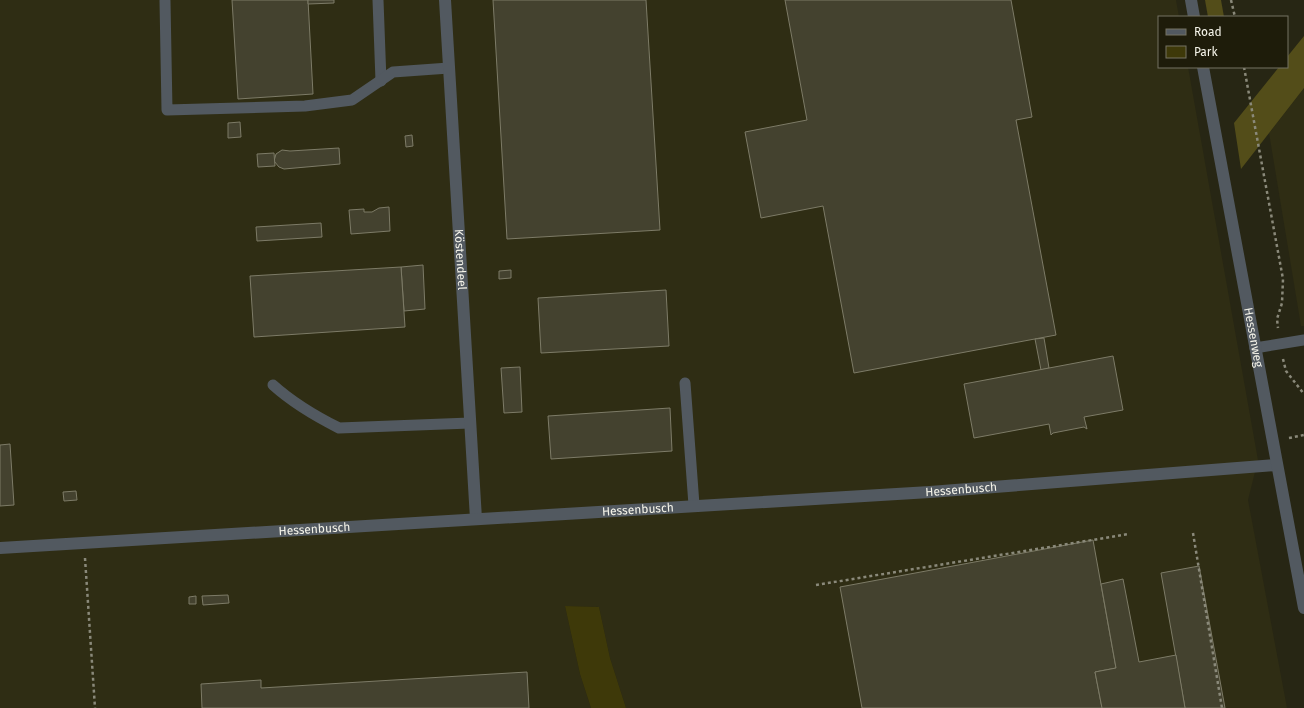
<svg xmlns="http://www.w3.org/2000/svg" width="1304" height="708" viewBox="0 0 1304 708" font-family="'Fira Sans',sans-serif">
	<rect width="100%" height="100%" fill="#272614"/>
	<g fill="#2f2d14">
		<path d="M0,0H1176L1179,17H1159V67H1188L1258,460L1248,500L1287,708H626L610,658L599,607L565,606L580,674L591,708H0Z"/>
		<path d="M1304,88V326H1301L1269,133Z"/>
	</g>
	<path fill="#3e3909" d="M565,606L599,607L610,658L626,708H591L580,674Z"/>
	<g fill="#534d19">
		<path d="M1205,0H1221L1224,17H1208Z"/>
		<path d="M1304,36V88L1241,169L1234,123L1279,67H1287V57Z"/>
	</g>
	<g fill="#44422f" stroke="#7d7b67">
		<path d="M232,0H308L313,94L238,99Z"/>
		<path d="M308,0H334V3L308,4Z"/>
		<path d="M493,0H646L660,230L507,239Z"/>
		<path d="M785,0H1011L1032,117L1016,120L1056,335L854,373L823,206L761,218L745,132L807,120Z"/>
		<path d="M240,122L241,137L228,138V123Z"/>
		<path d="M412,135L413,146L406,147L405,136Z"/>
		<path d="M339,148L340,164L284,169L279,167L274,161L276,154L282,150L290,151Z"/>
		<path d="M274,153L275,166L258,167L257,154Z"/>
		<path d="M389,207L390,231L351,234L349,210L364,209V212H372L379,208Z"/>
		<path d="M321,223L322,237L257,241L256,227Z"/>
		<path d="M423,265L425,309L404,311L401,267Z"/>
		<path d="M401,267L405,327L254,337L250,276Z"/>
		<path d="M511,270V278L499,279V271Z"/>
		<path d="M666,290L669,346L541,353L538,298Z"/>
		<path d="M1044,338L1049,368L1041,370L1035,339Z"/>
		<path d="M1113,356L1123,410L1084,417L1087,429L1084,427L1053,433L1051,435L1049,424L974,438L964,384Z"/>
		<path d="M520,367L522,412L504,413L501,368Z"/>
		<path d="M670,408L672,451L551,459L548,416Z"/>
		<path d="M10,444L14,505L0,506V445Z"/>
		<path d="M76,491L77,500L64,501L63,492Z"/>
		<path d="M1093,540L1116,668L1095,672L1102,708H862L840,587Z"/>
		<path d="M1199,566L1225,708H1185L1161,573Z"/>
		<path d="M1123,579L1139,662L1176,655L1185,708H1102L1095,672L1116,668L1101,584Z"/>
		<path d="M228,595L229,603L203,605L202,596Z"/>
		<path d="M196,596V604H189V597Z"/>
		<path d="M527,672L529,708H202L201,684L261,680V688Z"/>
	</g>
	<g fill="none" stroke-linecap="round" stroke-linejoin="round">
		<g stroke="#8a897a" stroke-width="2.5" stroke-dasharray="3 3" stroke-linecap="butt">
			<path d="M1231,0L1235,17"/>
			<path d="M1244,67L1283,279L1282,303L1277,319L1278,328"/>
			<path d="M1283,359L1286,371L1304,394"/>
			<path d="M1289,438L1304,435"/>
			<path d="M1193,533L1222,708"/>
			<path d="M85,558L95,708"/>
			<path d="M816,585L1129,534"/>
		</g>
		<g stroke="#525960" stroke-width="11">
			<path d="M378,0L381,81"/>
			<path d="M165,1L167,110L305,106L352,100L393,72L449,68"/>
			<path d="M1255,348L1304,340"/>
			<path d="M685,383L694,505"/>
			<path d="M273,385C293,403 315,416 339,428L470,423"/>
		</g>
		<g stroke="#525960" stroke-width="12">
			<path id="s1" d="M445,0L476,519"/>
			<path id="s2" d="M0,548L930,492L1276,465"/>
		</g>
		<g stroke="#525960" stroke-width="12">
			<path d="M1191,0L1194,17"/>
			<path id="s3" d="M1203,67L1304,608"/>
		</g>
	</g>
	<g text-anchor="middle" stroke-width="3.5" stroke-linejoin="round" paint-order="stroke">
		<g font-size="12" fill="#f5f4e9" stroke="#1e1c0a">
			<text dy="4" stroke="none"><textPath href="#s1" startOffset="260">Köstendeel</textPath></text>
			<text dy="4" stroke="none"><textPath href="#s3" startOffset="275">Hessenweg</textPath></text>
			<text dy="4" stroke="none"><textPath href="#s2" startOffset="963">Hessenbusch</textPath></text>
			<text dy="4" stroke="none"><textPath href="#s2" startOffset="639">Hessenbusch</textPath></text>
			<text dy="4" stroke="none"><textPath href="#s2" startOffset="315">Hessenbusch</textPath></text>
		</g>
	</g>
	<rect x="1158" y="16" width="130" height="52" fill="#1e1c0a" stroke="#747263"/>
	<rect x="1166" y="29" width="20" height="6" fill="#525960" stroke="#747263"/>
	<text x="1194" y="36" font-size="12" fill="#f5f4e9">Road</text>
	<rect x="1166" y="46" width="20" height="12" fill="#3e3909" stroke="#747263"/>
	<text x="1194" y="56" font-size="12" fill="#f5f4e9">Park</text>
</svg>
